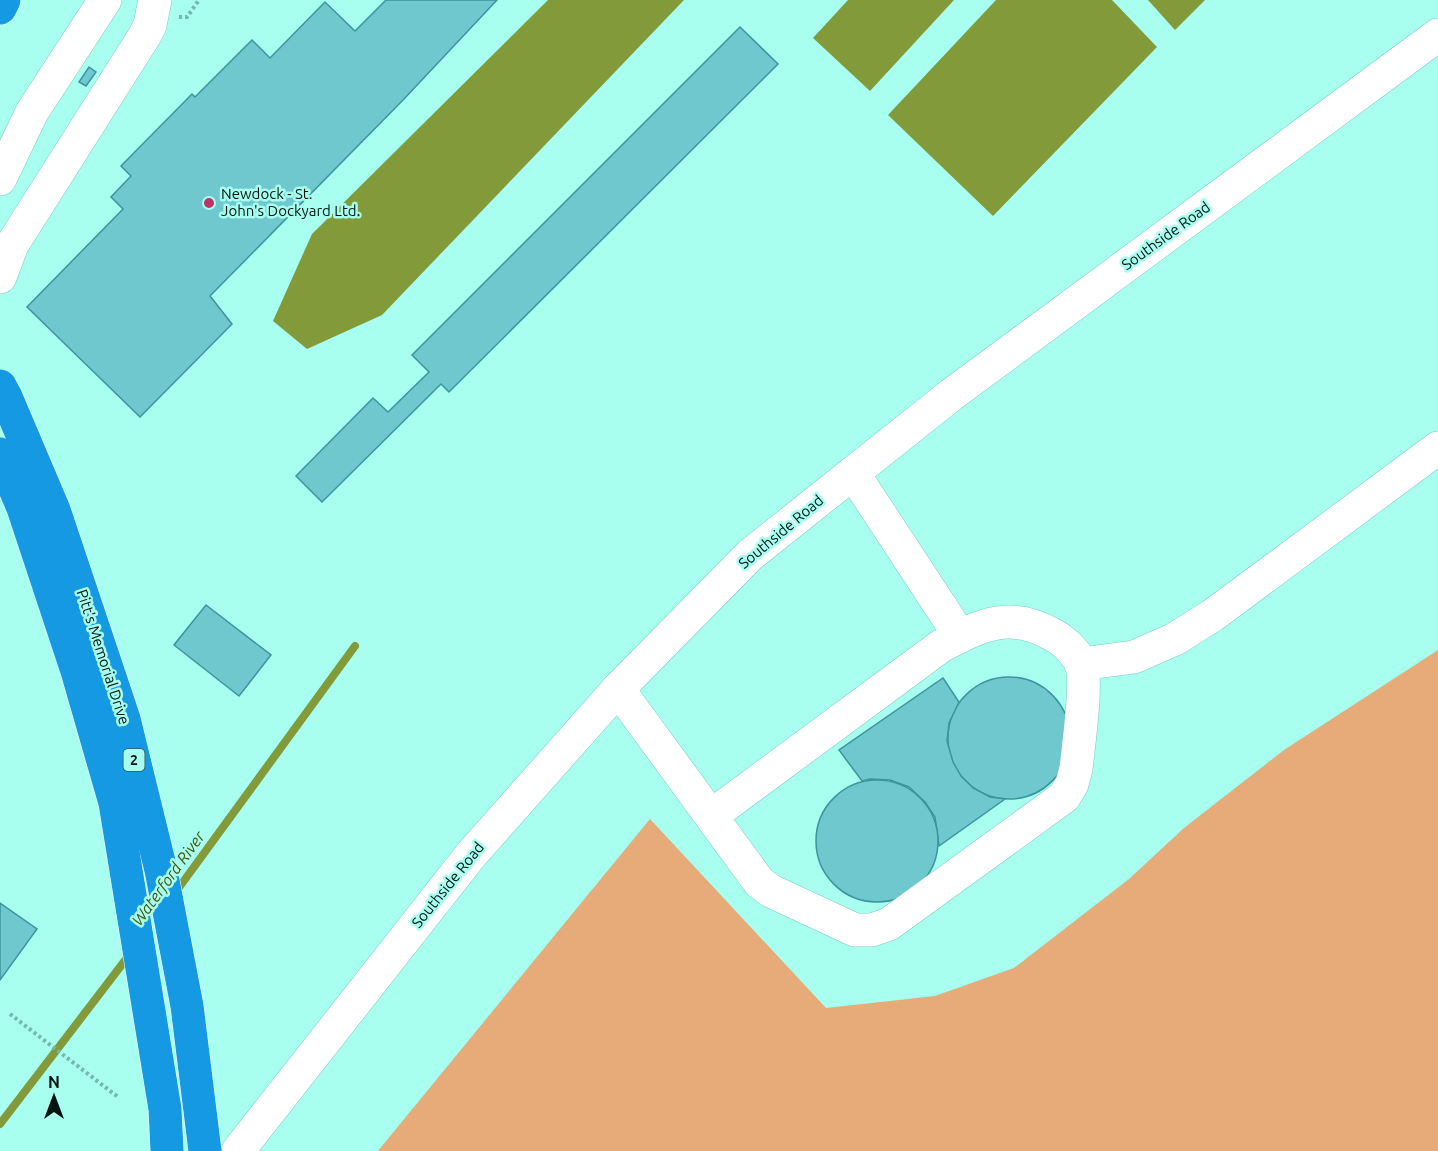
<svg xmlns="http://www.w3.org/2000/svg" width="1438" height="1151" viewBox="0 0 1438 1151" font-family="Ubuntu,sans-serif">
	<rect width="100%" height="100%" fill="#a8feef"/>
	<path fill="#e6ab78" d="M1438,650V1151H378L650,819L826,1008L935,996L1014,968L1129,879L1184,828L1284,750Z"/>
	<g fill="#829a39">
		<path d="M548,0H684L382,315L307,349L273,321L312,234Z"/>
		<path d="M848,0H954L870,91L813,38Z"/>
		<path d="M996,0H1112L1157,47L993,216L888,115Z"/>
		<path d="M1148,0H1205L1175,30Z"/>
	</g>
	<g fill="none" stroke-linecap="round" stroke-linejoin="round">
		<g stroke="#829a39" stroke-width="8">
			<path d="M175,893L355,646"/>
			<path d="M0,1124L130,954"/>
		</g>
	</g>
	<g fill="#70c8cf" stroke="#3a959c" stroke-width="1.5">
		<path d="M386,0H497L404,99L210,296L232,324L140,417L27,307L123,209L111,197L131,176L121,166L192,94L195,97L252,40L270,58L325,2L355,31Z"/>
		<path d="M740,27L778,64L449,392L441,384L322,502L296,476L373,398L388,412L429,372L412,355Z"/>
		<path d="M89,67L96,72L86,86L79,82Z"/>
		<path d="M206,605L271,655L239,696L174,645Z"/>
		<circle cx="1009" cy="738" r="61"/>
		<path d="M943,678L959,702L949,723L947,741L953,762L961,776L973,788L990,797L1005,799L939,846L935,817L925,802L909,787L890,780L870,779L862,781L839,750Z"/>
		<circle cx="877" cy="841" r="61"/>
		<path d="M0,903L37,929L0,980Z"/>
	</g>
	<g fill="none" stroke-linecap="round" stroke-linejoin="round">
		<g stroke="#78ccbe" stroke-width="34">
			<g id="minor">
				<path d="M0,179L32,112L105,0"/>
				<path d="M0,277L12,245L145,35L150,25L155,0"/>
				<path d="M853,473L960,636"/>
				<path d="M1081,664L1134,657L1175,639L1213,615L1438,448"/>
				<path d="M618,689L759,882L771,891L855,930H872L889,924L1064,797L1072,784L1076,769C1078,749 1088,680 1081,664C1077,653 1063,640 1053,635C1010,610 981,625 941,646L711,816"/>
				<path d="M238,1151L470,856L618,689L750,555L951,395L1438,35"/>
			</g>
		</g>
		<g stroke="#fff" stroke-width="34">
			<path id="highway" d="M0,8L4,0"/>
		</g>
		<g stroke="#75b7ab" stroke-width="4" stroke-dasharray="3 3" stroke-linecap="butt">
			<path d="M179,17H187L199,0"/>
			<path d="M10,1014L118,1097"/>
		</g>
		<use href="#minor" stroke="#fff" stroke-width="33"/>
		<use href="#highway" stroke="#1699e3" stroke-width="33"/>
		<g stroke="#fff" stroke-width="34" stroke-linecap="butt">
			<g id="highway-bridge">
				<path d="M0,386L6,397L54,510L124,719L161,870L187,1006L205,1151"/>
				<path d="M0,454L23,508L77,671L115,803L165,1109L167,1151"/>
			</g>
		</g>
		<use href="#highway-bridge" stroke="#1699e3" stroke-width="33"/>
	</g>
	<circle fill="#bd3267" stroke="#a8feef" stroke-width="2" cx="209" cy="203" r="6"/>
	<g text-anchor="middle" stroke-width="5" stroke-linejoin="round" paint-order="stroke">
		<rect fill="#a8feef" stroke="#325a54" stroke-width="1.5" x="123.5" y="749" width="21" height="22" rx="4.5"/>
		<g font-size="14" font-weight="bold" fill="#001411">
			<text x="134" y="765">2</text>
		</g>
		<g font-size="15" fill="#001411" stroke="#a8feef" text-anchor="start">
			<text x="221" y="199">Newdock - St.<tspan x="221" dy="17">John's Dockyard Ltd.</tspan></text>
		</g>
		<g font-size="15" fill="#001411" stroke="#a8feef">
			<text transform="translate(1166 236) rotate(-36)" y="5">Southside Road</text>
			<text transform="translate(781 532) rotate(-40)" y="5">Southside Road</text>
			<text transform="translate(103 657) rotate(72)" y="5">Pitt's Memorial Drive</text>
			<text transform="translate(448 885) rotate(-51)" y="5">Southside Road</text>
		</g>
		<g font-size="16" font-style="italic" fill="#44540d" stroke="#a8feef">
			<text transform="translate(168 878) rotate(-54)" y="6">Waterford River</text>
		</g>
	</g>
	<g transform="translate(54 1097)" stroke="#a8feef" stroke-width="4.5" paint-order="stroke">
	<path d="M0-4.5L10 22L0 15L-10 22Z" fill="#001411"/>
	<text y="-9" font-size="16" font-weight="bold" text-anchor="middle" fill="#001411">N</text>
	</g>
</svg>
